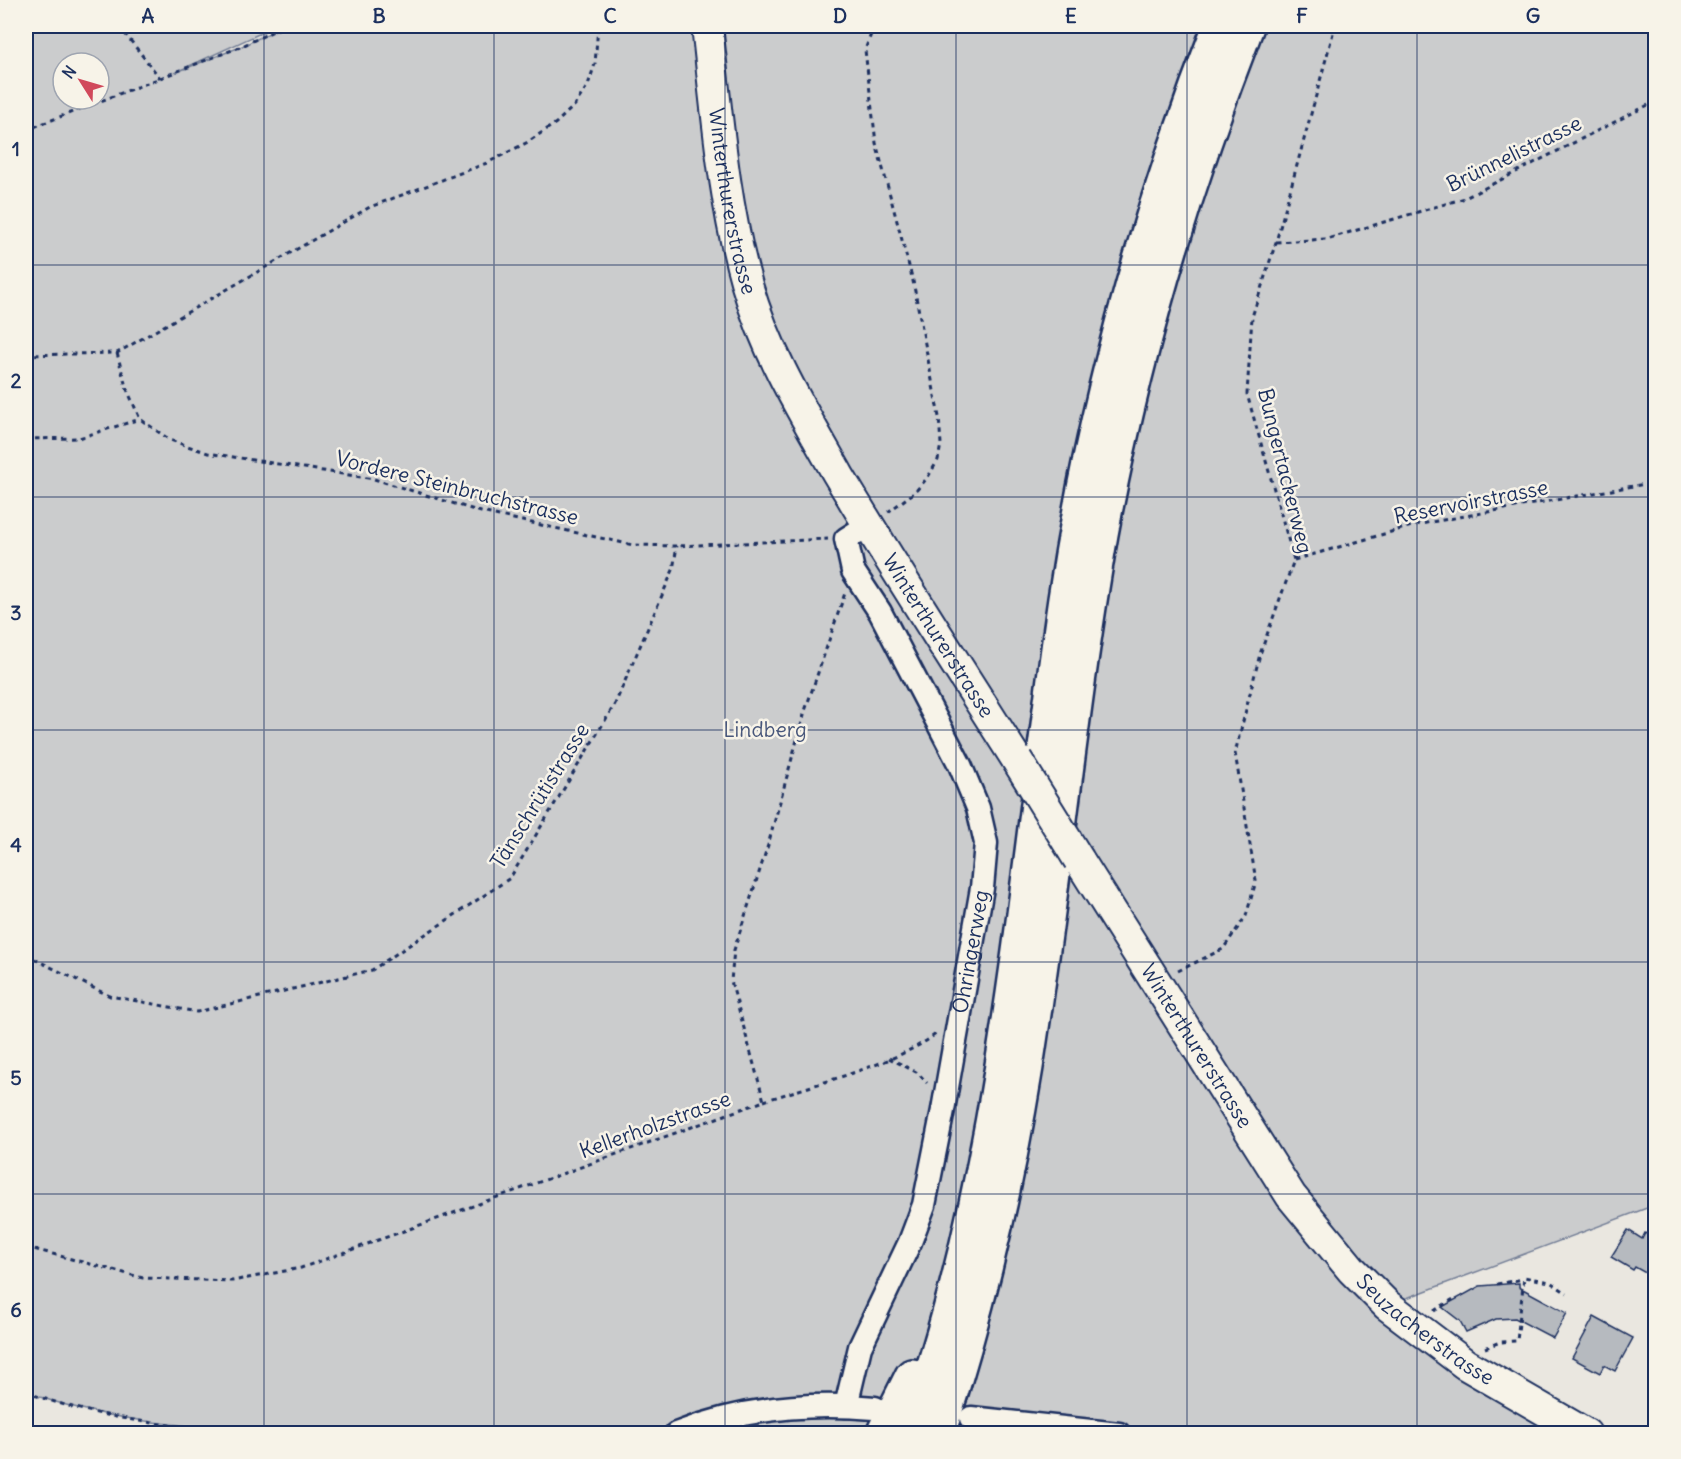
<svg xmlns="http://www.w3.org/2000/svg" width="1681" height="1459" viewBox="0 0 1681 1459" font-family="Delius,sans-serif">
	<rect width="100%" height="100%" fill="#eae7e0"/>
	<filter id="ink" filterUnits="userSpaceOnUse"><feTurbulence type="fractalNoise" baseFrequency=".0167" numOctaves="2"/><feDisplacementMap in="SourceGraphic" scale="12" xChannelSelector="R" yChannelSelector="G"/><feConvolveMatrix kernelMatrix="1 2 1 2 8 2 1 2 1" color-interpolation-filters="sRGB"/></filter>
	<g filter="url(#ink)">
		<path fill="#cbcccd" stroke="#737e96" stroke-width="1.5" fill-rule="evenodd" d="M26,26H142L157,30L166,26H276L174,73L240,47L284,26H1655V1205L1388,1305L1586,1433L259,1432C180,1426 100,1420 26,1392ZM63,63H99V99H63Z"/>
		<g fill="#b6babf" stroke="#1b2f5e" stroke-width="1.5">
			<path d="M1628,1230L1642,1239L1645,1233L1656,1239V1279L1635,1267L1633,1270L1611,1257Z"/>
			<path d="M1519,1283V1287L1567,1313L1553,1338L1515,1318L1496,1319L1466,1332L1460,1321L1442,1307L1480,1286Z"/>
			<path d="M1594,1317L1633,1338L1615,1371L1604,1365L1600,1373L1572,1358Z"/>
		</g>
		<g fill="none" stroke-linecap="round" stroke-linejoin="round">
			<g stroke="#1b2f5e" stroke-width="27">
				<g id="minor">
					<path id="s1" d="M846,1406L860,1347L910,1242L924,1205L943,1110L982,888L986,843L978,808L960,765L880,612L853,571L846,539L868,525"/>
					<path d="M971,1418L1119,1434"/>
					<path d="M676,1434C738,1409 808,1402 875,1408"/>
				</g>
			</g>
			<g stroke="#1b2f5e" stroke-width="34">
				<g id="major">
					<path id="s2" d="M707,26C717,112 723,201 747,285C767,354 804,414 839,476C896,572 957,665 1017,760"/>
					<path id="s3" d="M1079,860L1291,1196L1352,1270L1387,1305L1465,1364L1586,1434"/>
				</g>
			</g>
			<g stroke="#1b2f5e" stroke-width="38">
				<g id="highway">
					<path d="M883,1434L912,1376"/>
					<path d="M911,1434C1008,1167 1024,878 1065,599C1094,403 1148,210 1220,26"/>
					<path d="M938,1434C977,1314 1006,1191 1026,1067C1054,890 1070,711 1101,534C1133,360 1183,191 1247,26"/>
				</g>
			</g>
			<g stroke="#1b2f5e" stroke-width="3" stroke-dasharray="4.5 4.5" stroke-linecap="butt">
				<path d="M119,26L160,78"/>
				<path d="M874,26L865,50L876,143L913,281L939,417L941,444L938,460L928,477L915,492L888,512"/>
				<path d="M26,130L240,47L284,26"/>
				<path d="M1276,242L1327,239L1465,198L1656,101"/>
				<path d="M117,353L126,387L140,419L170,440L208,453L374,479L481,512L633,545L677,546L828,539"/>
				<path d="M26,355L117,353L370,207L487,163L526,143L556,123L575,105L588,85L595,64L598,26"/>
				<path d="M26,439L79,438L140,419"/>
				<path d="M1294,560L1415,525L1656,482"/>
				<path d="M26,955L110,996L197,1012L372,970L510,878L615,704L673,570L677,546"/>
				<path d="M1178,971L1223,949L1246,916L1256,881L1235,753L1260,654L1294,560L1247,394L1252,317L1276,242L1335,26"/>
				<path d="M889,1058L918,1073L927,1083"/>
				<path d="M764,1101C811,1085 901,1063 937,1033"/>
				<path d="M26,1247L143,1278L232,1281L301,1268L764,1101L731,981L734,950L768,845L805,711L845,593"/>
				<path d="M1497,1284L1523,1279"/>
				<path d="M1434,1311L1455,1298"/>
				<path d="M1485,1348L1500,1342L1517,1341L1524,1277L1550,1282L1567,1293"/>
				<path d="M26,1392C120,1428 226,1432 326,1432C366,1433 409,1428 449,1434"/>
			</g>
			<use href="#minor" stroke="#f7f3e8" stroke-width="22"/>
			<use href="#major" stroke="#f7f3e8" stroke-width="30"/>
			<use href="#highway" stroke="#f7f3e8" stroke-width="33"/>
			<g stroke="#1b2f5e" stroke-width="34" stroke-linecap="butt">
				<path id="major-bridge" d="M1017,760L1079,860"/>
			</g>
			<use href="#major-bridge" stroke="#f7f3e8" stroke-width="30"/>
		</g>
	</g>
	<path fill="none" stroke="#1b2f5e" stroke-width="1.5" stroke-opacity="0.55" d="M264,26V1434M494,26V1434M725,26V1434M956,26V1434M1187,26V1434M1417,26V1434M26,265H1656M26,497H1656M26,730H1656M26,962H1656M26,1194H1656"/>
	<g text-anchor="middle" stroke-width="5" stroke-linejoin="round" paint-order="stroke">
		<g font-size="21" fill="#1b2f5e" stroke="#f7f3e8">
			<text transform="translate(1514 154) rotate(-26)" y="7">Brünnelistrasse</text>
			<text dy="7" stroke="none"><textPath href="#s2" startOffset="177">Winterthurerstrasse</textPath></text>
			<text transform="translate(1285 471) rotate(76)" y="7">Bungertackerweg</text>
			<text transform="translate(457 488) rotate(14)" y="7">Vordere Steinbruchstrasse</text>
			<text transform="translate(1471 502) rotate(-11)" y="7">Reservoirstrasse</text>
			<text dy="7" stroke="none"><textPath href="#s2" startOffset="663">Winterthurerstrasse</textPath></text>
			<text transform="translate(540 796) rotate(-58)" y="7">Tänschrütistrasse</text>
			<text dy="7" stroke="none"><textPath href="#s1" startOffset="474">Ohringerweg</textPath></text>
			<text dy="7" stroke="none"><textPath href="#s3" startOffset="220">Winterthurerstrasse</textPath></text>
			<text transform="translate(655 1125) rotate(-20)" y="7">Kellerholzstrasse</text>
			<text dy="7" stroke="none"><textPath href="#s3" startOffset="588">Seuzacherstrasse</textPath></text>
		</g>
		<g font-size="21" fill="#47567a" stroke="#f7f3e8">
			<text x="765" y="737">Lindberg</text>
		</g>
	</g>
	<rect width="1681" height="1459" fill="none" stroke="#f7f3e8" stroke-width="66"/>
	<g transform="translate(81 81) rotate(307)"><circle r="28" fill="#f7f3e8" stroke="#9fa5b1" stroke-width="1.5"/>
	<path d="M0-4.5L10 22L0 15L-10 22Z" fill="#d1495b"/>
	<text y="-9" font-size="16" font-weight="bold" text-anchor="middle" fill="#1b2f5e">N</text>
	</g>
	<rect x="33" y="33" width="1615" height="1393" fill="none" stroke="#1b2f5e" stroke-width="2"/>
	<g font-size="20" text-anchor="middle" font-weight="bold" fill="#1b2f5e">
		<text x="148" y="23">A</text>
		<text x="379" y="23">B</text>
		<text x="610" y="23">C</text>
		<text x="840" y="23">D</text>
		<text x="1071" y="23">E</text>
		<text x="1302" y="23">F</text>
		<text x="1533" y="23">G</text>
		<text x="16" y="156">1</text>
		<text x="16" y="388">2</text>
		<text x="16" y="620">3</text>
		<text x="16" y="852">4</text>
		<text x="16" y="1085">5</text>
		<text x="16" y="1317">6</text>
	</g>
</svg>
